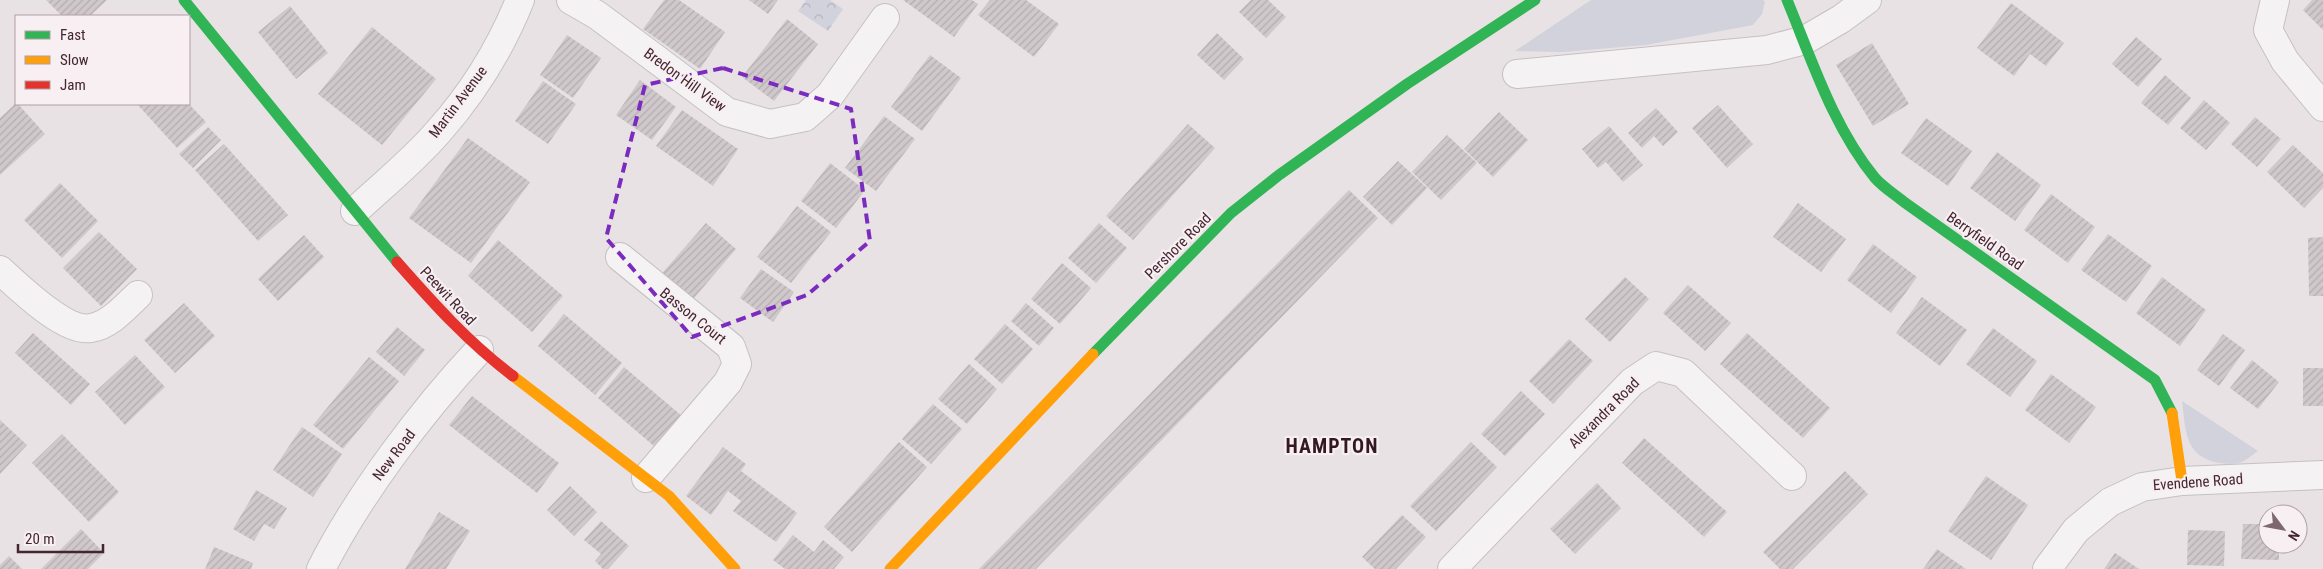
<svg xmlns="http://www.w3.org/2000/svg" width="2323" height="569" viewBox="0 0 2323 569" font-family="'Roboto Condensed',sans-serif">
	<defs>
		<pattern id="forest-crowns" width="20" height="18" patternUnits="userSpaceOnUse" patternTransform="scale(1.25)"><rect width="20" height="18" fill="#d2d2dc"/><path d="M2 6a3 3 0 1 1 6 0M12 15a3 3 0 1 1 6 0" fill="none" stroke="#b6b4bd"/></pattern>
		<pattern id="building-hatch" width="6" height="6" patternUnits="userSpaceOnUse" patternTransform="scale(1.25)"><rect width="6" height="6" fill="#d0c9cc"/><path d="M-1 1l2-2M0 6l6-6M5 7l2-2" fill="none" stroke="#b4acb0"/></pattern>
	</defs>
	<rect width="100%" height="100%" fill="#e8e2e4"/>
	<g fill="#d2d2dc">
		<path d="M1591,0H1763L1765,2L1762,14L1753,25L1646,45L1563,52L1515,51Z"/>
		<path d="M2182,401L2258,451C2253,454 2247,460 2242,462C2226,467 2201,462 2192,447C2184,434 2184,415 2182,401Z"/>
	</g>
	<path fill="url(#forest-crowns)" d="M806,0H830L843,9L828,31L798,11Z"/>
	<g fill="url(#building-hatch)">
		<path d="M46,0H107L90,16H62Z"/>
		<path d="M664,0H679L725,32L700,69L643,29Z"/>
		<path d="M749,0H778L768,14Z"/>
		<path d="M903,0H972L978,4L954,37Z"/>
		<path d="M990,0H1026L1059,24L1034,57L978,15Z"/>
		<path d="M1251,0H1268L1286,17L1266,38L1239,12Z"/>
		<path d="M2312,0H2323V30L2303,10Z"/>
		<path d="M2011,3L2064,43L2046,66L2030,54L2014,76L1977,48Z"/>
		<path d="M290,6L328,53L296,79L258,32Z"/>
		<path d="M787,19L818,44L774,101L742,77Z"/>
		<path d="M372,27L436,79L382,145L318,94Z"/>
		<path d="M1217,33L1244,59L1224,80L1197,55Z"/>
		<path d="M567,35L601,58L573,98L540,75Z"/>
		<path d="M2136,37L2162,59L2138,87L2112,64Z"/>
		<path d="M1872,43L1909,104L1873,126L1836,65Z"/>
		<path d="M930,55L961,78L922,131L891,107Z"/>
		<path d="M2165,75L2191,98L2168,125L2141,103Z"/>
		<path d="M640,80L676,107L652,140L616,115Z"/>
		<path d="M543,81L576,104L548,144L515,121Z"/>
		<path d="M2204,100L2230,123L2206,150L2180,128Z"/>
		<path d="M15,104H18L45,134L0,175V118Z"/>
		<path d="M137,104H189L206,122L177,148Z"/>
		<path d="M1718,105L1753,144L1727,168L1692,128Z"/>
		<path d="M1656,108L1678,132L1663,146L1654,136L1642,148L1628,133Z"/>
		<path d="M682,110L738,149L713,186L656,146Z"/>
		<path d="M1499,112L1528,140L1493,177L1464,149Z"/>
		<path d="M884,116L915,139L876,191L845,168Z"/>
		<path d="M2255,117L2281,139L2257,167L2231,144Z"/>
		<path d="M1926,118L1972,151L1948,186L1901,153Z"/>
		<path d="M1188,124L1215,148L1133,240L1106,216Z"/>
		<path d="M1609,126L1643,165L1623,182L1606,162L1598,168L1582,149Z"/>
		<path d="M208,127L221,140L193,168L179,154Z"/>
		<path d="M1447,135L1477,163L1441,200L1412,172Z"/>
		<path d="M468,138L530,182L471,263L409,218Z"/>
		<path d="M224,144L288,215L258,241L195,170Z"/>
		<path d="M2293,145L2323,173V188L2304,208L2267,172Z"/>
		<path d="M1997,152L2041,185L2015,221L1970,188Z"/>
		<path d="M1398,161L1427,188L1392,225L1363,197Z"/>
		<path d="M830,163L865,190L836,228L801,201Z"/>
		<path d="M60,183L98,221L62,258L24,220Z"/>
		<path d="M1349,190L1378,218L1266,333L1036,569H979Z"/>
		<path d="M2051,194L2095,227L2068,263L2024,230Z"/>
		<path d="M1798,203L1846,239L1821,272L1773,237Z"/>
		<path d="M797,206L831,232L791,283L757,257Z"/>
		<path d="M706,223L736,249L688,305L657,279Z"/>
		<path d="M1099,223L1127,248L1096,283L1068,258Z"/>
		<path d="M99,232L137,269L101,306L63,268Z"/>
		<path d="M2108,234L2152,266L2126,302L2081,270Z"/>
		<path d="M304,235L324,257L278,301L258,279Z"/>
		<path d="M2323,237V296H2309L2308,238Z"/>
		<path d="M498,240L563,296L532,332L468,276Z"/>
		<path d="M1873,244L1917,277L1891,313L1847,280Z"/>
		<path d="M1062,263L1091,288L1060,324L1031,299Z"/>
		<path d="M761,269L794,292L773,322L740,298Z"/>
		<path d="M1625,277L1649,299L1610,342L1585,319Z"/>
		<path d="M2162,277L2206,310L2180,346L2136,313Z"/>
		<path d="M1688,285L1731,323L1705,351L1663,313Z"/>
		<path d="M1922,297L1967,330L1940,366L1896,333Z"/>
		<path d="M184,303L215,336L175,373L144,340Z"/>
		<path d="M1026,303L1054,328L1039,346L1011,321Z"/>
		<path d="M564,314L622,363L595,395L538,346Z"/>
		<path d="M1005,324L1033,349L1002,384L974,359Z"/>
		<path d="M397,327L425,350L404,376L376,352Z"/>
		<path d="M1993,328L2037,361L2010,397L1966,364Z"/>
		<path d="M33,333L90,384L71,405L15,353Z"/>
		<path d="M1747,333L1830,408L1803,438L1720,364Z"/>
		<path d="M2223,334L2245,350L2219,386L2197,370Z"/>
		<path d="M1569,339L1593,361L1553,404L1529,381Z"/>
		<path d="M135,355L165,387L125,425L95,392Z"/>
		<path d="M369,357L399,381L343,449L313,425Z"/>
		<path d="M2252,360L2279,382L2258,409L2230,388Z"/>
		<path d="M969,364L997,389L967,424L938,399Z"/>
		<path d="M624,367L682,416L655,447L598,398Z"/>
		<rect x="2303" y="368" width="20" height="38"/>
		<path d="M2051,374L2096,407L2069,443L2025,410Z"/>
		<path d="M1521,391L1545,414L1505,456L1481,434Z"/>
		<path d="M472,396L559,463L537,493L449,425Z"/>
		<path d="M933,404L962,429L931,464L902,439Z"/>
		<path d="M0,420L27,445L0,474Z"/>
		<path d="M302,427L342,454L313,497L273,470Z"/>
		<path d="M62,434L119,492L89,522L32,463Z"/>
		<path d="M1644,438L1727,512L1704,537L1622,463Z"/>
		<path d="M899,442L927,467L852,552L824,527Z"/>
		<path d="M1471,442L1497,467L1436,531L1410,506Z"/>
		<path d="M723,447L746,464L741,471L797,513L776,542L733,511L741,501L728,491L711,515L686,496Z"/>
		<path d="M1845,471L1868,494L1793,569H1780L1763,552Z"/>
		<path d="M1986,476L2028,505L1991,560L1948,531Z"/>
		<path d="M1597,483L1621,508L1575,554L1550,529Z"/>
		<path d="M570,486L597,512L574,536L547,510Z"/>
		<path d="M256,490L287,508L274,529L264,524L254,541L233,529Z"/>
		<path d="M439,512L470,531L457,551L446,569H405Z"/>
		<path d="M1402,515L1426,537L1396,569H1375L1362,557Z"/>
		<path d="M601,521L629,546L608,569H603L595,561L601,554L584,540Z"/>
		<path d="M2243,524H2268V544H2279V560L2241,559Z"/>
		<path d="M81,529L104,553L88,569H41Z"/>
		<path d="M2188,530L2225,531L2224,566L2187,565Z"/>
		<path d="M793,535L814,552L823,540L844,557L834,569H785L773,560Z"/>
		<path d="M214,547L253,563L251,569H205Z"/>
		<path d="M1937,549L1966,569H1923Z"/>
		<path d="M2115,553L2139,569H2104Z"/>
		<path d="M9,556L22,569H0V565Z"/>
	</g>
	<g fill="none" stroke-linecap="round" stroke-linejoin="round">
		<g stroke="#c6c0c2" stroke-width="30">
			<g id="street">
				<path d="M571,0L597,15L727,112L770,124L805,117L830,95L885,18"/>
				<path d="M2275,0L2268,30L2285,61L2323,107"/>
				<path d="M1517,74L1767,50L1805,40L1841,19L1867,0"/>
				<path d="M355,211C383,185 413,161 438,132C472,94 501,47 520,0"/>
				<path d="M620,257L731,347L737,364L728,382L646,478"/>
				<path d="M0,270C19,287 65,333 91,328C110,325 125,307 138,295"/>
				<path d="M321,569C359,494 422,411 479,350"/>
				<path d="M1452,569L1632,382L1656,366L1683,373L1792,476"/>
				<path d="M2047,569L2076,530L2110,502L2142,487L2182,481L2323,475"/>
			</g>
		</g>
		<use href="#street" stroke="#f4f2f2" stroke-width="28"/>
		<g stroke="#30b455" stroke-width="11">
			<path d="M184,0L397,262"/>
			<path d="M1787,0C1812,60 1833,127 1875,178C1883,187 1894,194 1904,202L2155,380L2172,413"/>
			<path d="M1093,354L1231,213L1279,175L1407,84L1535,0"/>
		</g>
		<g stroke="#ff9f0a" stroke-width="11">
			<path d="M513,376L669,496L735,569"/>
			<path d="M2172,413L2182,481"/>
			<path d="M890,569L1093,354"/>
		</g>
		<path stroke="#e5322d" stroke-width="11" d="M397,262C434,304 468,342 513,376"/>
	</g>
	<path fill="none" stroke="#7b2cbf" stroke-width="4" stroke-dasharray="10 6" stroke-linejoin="round" d="M723,68L851,109L870,241L807,295L692,337L606,238L645,85Z"/>
	<g text-anchor="middle" stroke-width="4.5" stroke-linejoin="round" paint-order="stroke">
		<g font-size="15" fill="#432630" stroke="#f7eff2">
			<text transform="translate(685 80) rotate(36)" y="5">Bredon Hill View</text>
			<text transform="translate(458 102) rotate(-53)" y="5">Martin Avenue</text>
			<text transform="translate(1985 241) rotate(35)" y="5">Berryfield Road</text>
			<text transform="translate(1178 246) rotate(-45)" y="5">Pershore Road</text>
			<text transform="translate(448 296) rotate(47)" y="5">Peewit Road</text>
			<text transform="translate(693 316) rotate(39)" y="5">Basson Court</text>
			<text transform="translate(1604 413) rotate(-45)" y="5">Alexandra Road</text>
			<text transform="translate(394 455) rotate(-53)" y="5">New Road</text>
			<text transform="translate(2198 482) rotate(-4)" y="5">Evendene Road</text>
		</g>
		<g font-size="20" font-weight="bold" letter-spacing="1" fill="#341921" stroke="#f7eff2">
			<text x="1332" y="453">HAMPTON</text>
		</g>
	</g>
	<rect x="15" y="15" width="175" height="90" fill="#f7eff2" stroke="#af9fa4"/>
	<rect x="25" y="31" width="25" height="8" fill="#30b455" stroke="#af9fa4"/>
	<text x="60" y="40" font-size="15" fill="#432630">Fast</text>
	<rect x="25" y="56" width="25" height="8" fill="#ff9f0a" stroke="#af9fa4"/>
	<text x="60" y="65" font-size="15" fill="#432630">Slow</text>
	<rect x="25" y="81" width="25" height="8" fill="#e5322d" stroke="#af9fa4"/>
	<text x="60" y="90" font-size="15" fill="#432630">Jam</text>
	<g transform="translate(2283 529) rotate(122)"><circle r="24" fill="#f7eff2" stroke="#af9fa4"/>
	<path d="M0-4L9 19L0 12L-9 19Z" fill="#7d686f"/>
	<text y="-8" font-size="14" font-weight="bold" text-anchor="middle" fill="#432630">N</text>
	</g>
	<path d="M18 544v8h85v-8" fill="none" stroke="#432630" stroke-width="2.5"/>
	<text x="25" y="544" font-size="15" fill="#432630" stroke="#f7eff2" stroke-width="4" paint-order="stroke">20 m</text>
</svg>
